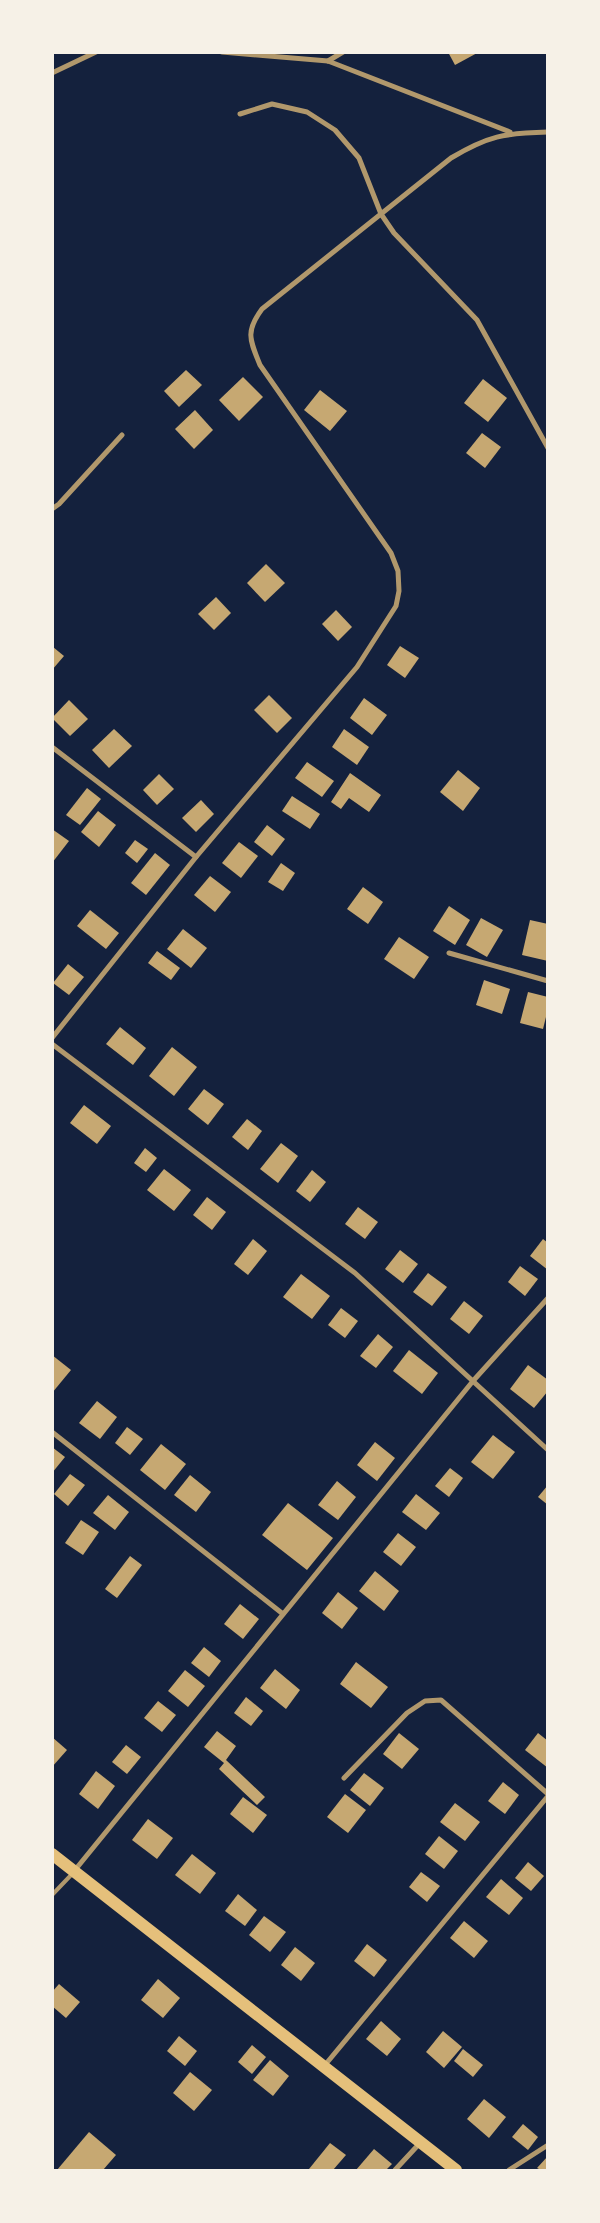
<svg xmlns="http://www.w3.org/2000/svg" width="600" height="2223" viewBox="0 0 600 2223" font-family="Raleway,sans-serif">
	<rect width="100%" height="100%" fill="#14213d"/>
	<g fill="#c6a872">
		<path d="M448,52H479L455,65Z"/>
		<path d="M186,370L202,385L179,407L164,391Z"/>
		<path d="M243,377L263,397L239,421L219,400Z"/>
		<path d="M483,379L507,398L488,422L464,403Z"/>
		<path d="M320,390L347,411L330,431L304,410Z"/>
		<path d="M195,410L213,430L194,449L175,429Z"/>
		<path d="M482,433L501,447L485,468L466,453Z"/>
		<path d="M266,564L285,583L265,602L247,583Z"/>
		<path d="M216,597L231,613L214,630L198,614Z"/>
		<path d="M336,610L352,627L338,641L322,624Z"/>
		<path d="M400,646L419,658L405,678L387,665Z"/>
		<path d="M53,647L64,656L52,670V648Z"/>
		<path d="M269,695L292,718L277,733L254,710Z"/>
		<path d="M364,698L387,715L372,735L350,718Z"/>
		<path d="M69,700L88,719L70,736L52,718Z"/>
		<path d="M114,729L132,746L109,768L92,750Z"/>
		<path d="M344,729L369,747L357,765L332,747Z"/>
		<path d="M307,762L334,781L322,797L295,778Z"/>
		<path d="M458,770L480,788L463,811L440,792Z"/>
		<path d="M350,773L381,795L369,812L349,798L341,809L331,802Z"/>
		<path d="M159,774L174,789L157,805L143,790Z"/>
		<path d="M87,788L101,799L80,825L66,815Z"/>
		<path d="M292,796L320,814L310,829L282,811Z"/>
		<path d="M201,800L214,814L196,832L182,818Z"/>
		<path d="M98,811L116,825L99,847L81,832Z"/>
		<path d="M267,825L285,839L272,856L254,842Z"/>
		<path d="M52,829L69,841L52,863Z"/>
		<path d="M135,840L148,849L137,863L125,853Z"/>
		<path d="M239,842L258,856L241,878L222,863Z"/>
		<path d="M155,853L170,865L146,895L131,883Z"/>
		<path d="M281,863L295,873L283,891L268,882Z"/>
		<path d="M210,876L231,892L215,912L194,895Z"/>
		<path d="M363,887L383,902L368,924L347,909Z"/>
		<path d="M449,906L470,920L455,945L433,931Z"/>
		<path d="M90,910L119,933L106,949L77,926Z"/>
		<path d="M481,918L503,930L487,957L466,945Z"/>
		<path d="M530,920L548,924V961L522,955Z"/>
		<path d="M183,929L207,948L191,968L167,949Z"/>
		<path d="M399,937L429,957L414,979L384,959Z"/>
		<path d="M157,951L180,968L171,980L148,963Z"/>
		<path d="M68,964L84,977L69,995L53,983Z"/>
		<path d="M484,980L510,989L502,1014L476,1005Z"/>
		<path d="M528,992L548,997V1009L543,1029L520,1023Z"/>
		<path d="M120,1027L146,1048L133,1065L106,1044Z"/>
		<path d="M172,1047L197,1067L174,1096L149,1076Z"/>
		<path d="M204,1089L224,1104L208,1125L188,1109Z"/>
		<path d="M84,1105L111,1126L97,1144L70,1123Z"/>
		<path d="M247,1119L262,1131L248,1150L232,1137Z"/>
		<path d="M281,1143L298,1156L278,1183L260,1169Z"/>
		<path d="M145,1148L157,1158L146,1172L134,1163Z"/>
		<path d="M164,1169L191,1190L174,1211L147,1190Z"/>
		<path d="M312,1170L326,1182L310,1202L296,1191Z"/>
		<path d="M207,1197L226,1212L212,1230L193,1215Z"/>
		<path d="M358,1207L378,1222L365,1239L345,1224Z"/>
		<path d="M253,1239L267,1251L248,1275L234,1264Z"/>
		<path d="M543,1239L548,1243V1270L530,1256Z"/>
		<path d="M400,1250L418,1264L403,1283L385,1269Z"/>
		<path d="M520,1266L538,1279L525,1296L508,1282Z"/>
		<path d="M428,1273L447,1287L432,1306L413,1292Z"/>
		<path d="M301,1274L330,1296L312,1319L283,1297Z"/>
		<path d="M464,1301L483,1316L469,1334L450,1319Z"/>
		<path d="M341,1308L358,1321L345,1338L328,1325Z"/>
		<path d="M378,1334L393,1347L376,1368L360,1356Z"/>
		<path d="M409,1350L438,1373L422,1394L393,1371Z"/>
		<path d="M52,1355L71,1370L52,1393Z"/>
		<path d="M528,1365L548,1380V1391L534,1408L510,1389Z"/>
		<path d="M97,1401L117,1417L100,1439L79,1423Z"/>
		<path d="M127,1427L143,1439L130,1455L115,1443Z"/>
		<path d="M493,1435L515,1452L493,1479L471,1462Z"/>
		<path d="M375,1442L395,1458L377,1481L357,1465Z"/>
		<path d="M161,1444L186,1464L165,1490L140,1470Z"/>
		<path d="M52,1447L65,1457L52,1473Z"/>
		<path d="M450,1468L463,1478L449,1497L435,1486Z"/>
		<path d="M70,1474L85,1485L68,1506L54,1494Z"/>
		<path d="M190,1475L211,1492L196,1512L174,1495Z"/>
		<path d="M337,1481L356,1497L338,1520L318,1505Z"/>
		<path d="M548,1485V1505L538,1497Z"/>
		<path d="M416,1494L440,1513L426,1530L402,1512Z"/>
		<path d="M108,1495L129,1512L115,1530L93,1513Z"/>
		<path d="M288,1503L333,1538L307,1570L262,1535Z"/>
		<path d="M81,1520L99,1532L83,1555L65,1543Z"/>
		<path d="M398,1533L416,1547L401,1566L383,1552Z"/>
		<path d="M130,1556L142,1565L117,1598L105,1589Z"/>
		<path d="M375,1571L399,1591L384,1611L359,1591Z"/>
		<path d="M338,1592L358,1608L342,1629L322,1613Z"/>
		<path d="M240,1604L259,1619L243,1639L224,1624Z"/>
		<path d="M204,1647L221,1661L209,1677L191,1663Z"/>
		<path d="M356,1662L388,1687L371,1708L340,1684Z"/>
		<path d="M275,1669L300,1690L286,1709L260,1688Z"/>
		<path d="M185,1670L205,1686L188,1707L168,1691Z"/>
		<path d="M246,1697L263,1711L251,1726L234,1713Z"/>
		<path d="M158,1701L176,1715L162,1732L144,1718Z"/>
		<path d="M217,1731L236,1746L226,1760L265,1797L257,1805L219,1769L224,1763L204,1747Z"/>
		<path d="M399,1733L419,1749L402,1769L383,1754Z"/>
		<path d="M538,1733L548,1741V1768L525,1750Z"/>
		<path d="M52,1737L67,1750L52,1767Z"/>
		<path d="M126,1745L141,1757L127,1774L112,1762Z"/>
		<path d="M96,1771L115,1786L98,1809L79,1794Z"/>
		<path d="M364,1773L384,1788L370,1806L350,1790Z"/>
		<path d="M503,1782L519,1795L505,1814L488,1801Z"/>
		<path d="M345,1794L366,1810L348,1833L327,1817Z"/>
		<path d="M243,1797L267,1815L253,1833L230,1814Z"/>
		<path d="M455,1803L480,1822L465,1841L440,1822Z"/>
		<path d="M148,1819L173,1838L157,1859L132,1840Z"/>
		<path d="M439,1836L458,1851L444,1869L425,1854Z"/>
		<path d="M192,1854L216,1873L200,1894L175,1875Z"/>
		<path d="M528,1862L544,1876L531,1891L515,1878Z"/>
		<path d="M421,1872L440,1886L427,1902L409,1887Z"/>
		<path d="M501,1879L523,1898L509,1915L486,1897Z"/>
		<path d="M238,1894L257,1910L245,1926L225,1911Z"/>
		<path d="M264,1916L286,1932L270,1952L249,1935Z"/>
		<path d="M464,1921L488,1941L474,1958L450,1938Z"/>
		<path d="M367,1944L387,1960L374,1977L354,1961Z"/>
		<path d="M295,1947L315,1963L301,1981L281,1965Z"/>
		<path d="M158,1979L180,1998L163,2018L141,2000Z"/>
		<path d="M59,1984L80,2002L66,2018L52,2006V1992Z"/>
		<path d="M381,2021L401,2039L387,2056L366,2039Z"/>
		<path d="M443,2031L462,2047L444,2068L426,2052Z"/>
		<path d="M179,2036L197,2051L185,2066L167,2051Z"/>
		<path d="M252,2045L266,2057L252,2074L238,2062Z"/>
		<path d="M463,2049L483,2065L473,2077L454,2061Z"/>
		<path d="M270,2060L289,2076L273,2096L253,2080Z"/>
		<path d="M190,2072L212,2090L194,2111L173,2093Z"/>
		<path d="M484,2099L506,2117L489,2138L467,2119Z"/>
		<path d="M523,2124L538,2137L528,2150L512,2137Z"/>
		<path d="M89,2132L116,2155L103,2170H57Z"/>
		<path d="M330,2143L346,2155L333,2170H311L309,2169Z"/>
		<path d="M374,2149L392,2164L386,2170H356Z"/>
		<path d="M548,2156V2170H541L537,2168Z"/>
	</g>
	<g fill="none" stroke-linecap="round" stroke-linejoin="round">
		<path stroke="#b1986c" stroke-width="4" d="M52,1895L73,1873"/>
		<g stroke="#b1986c" stroke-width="5">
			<path d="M222,52L328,61L510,132"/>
			<path d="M328,61L343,52"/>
			<path d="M52,73L96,52"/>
			<path d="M240,114L272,104L307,112L335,130L359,158L381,214L394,233L477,320L548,448"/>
			<path d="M52,509L59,504L122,435"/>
			<path d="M52,747L196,857"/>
			<path d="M449,953L548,981"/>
			<path d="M52,1038L196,857L357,667L396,606L399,591L398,571L391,553L260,365C250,340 245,332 262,309L451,158C488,136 504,133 548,132"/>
			<path d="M52,1044L355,1273L548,1450"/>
			<path d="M52,1432L283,1614"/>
			<path d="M344,1778L407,1713L425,1701L441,1700L548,1794"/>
			<path d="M75,1870L473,1381L548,1298"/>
			<path d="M325,2065L548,1796"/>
			<path d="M395,2170L420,2143"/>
			<path d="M509,2170L548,2145"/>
		</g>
		<path stroke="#e5c07b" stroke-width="12" d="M52,1854L456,2170"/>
	</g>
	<rect width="600" height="2223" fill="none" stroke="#f6f1e7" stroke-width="108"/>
</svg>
